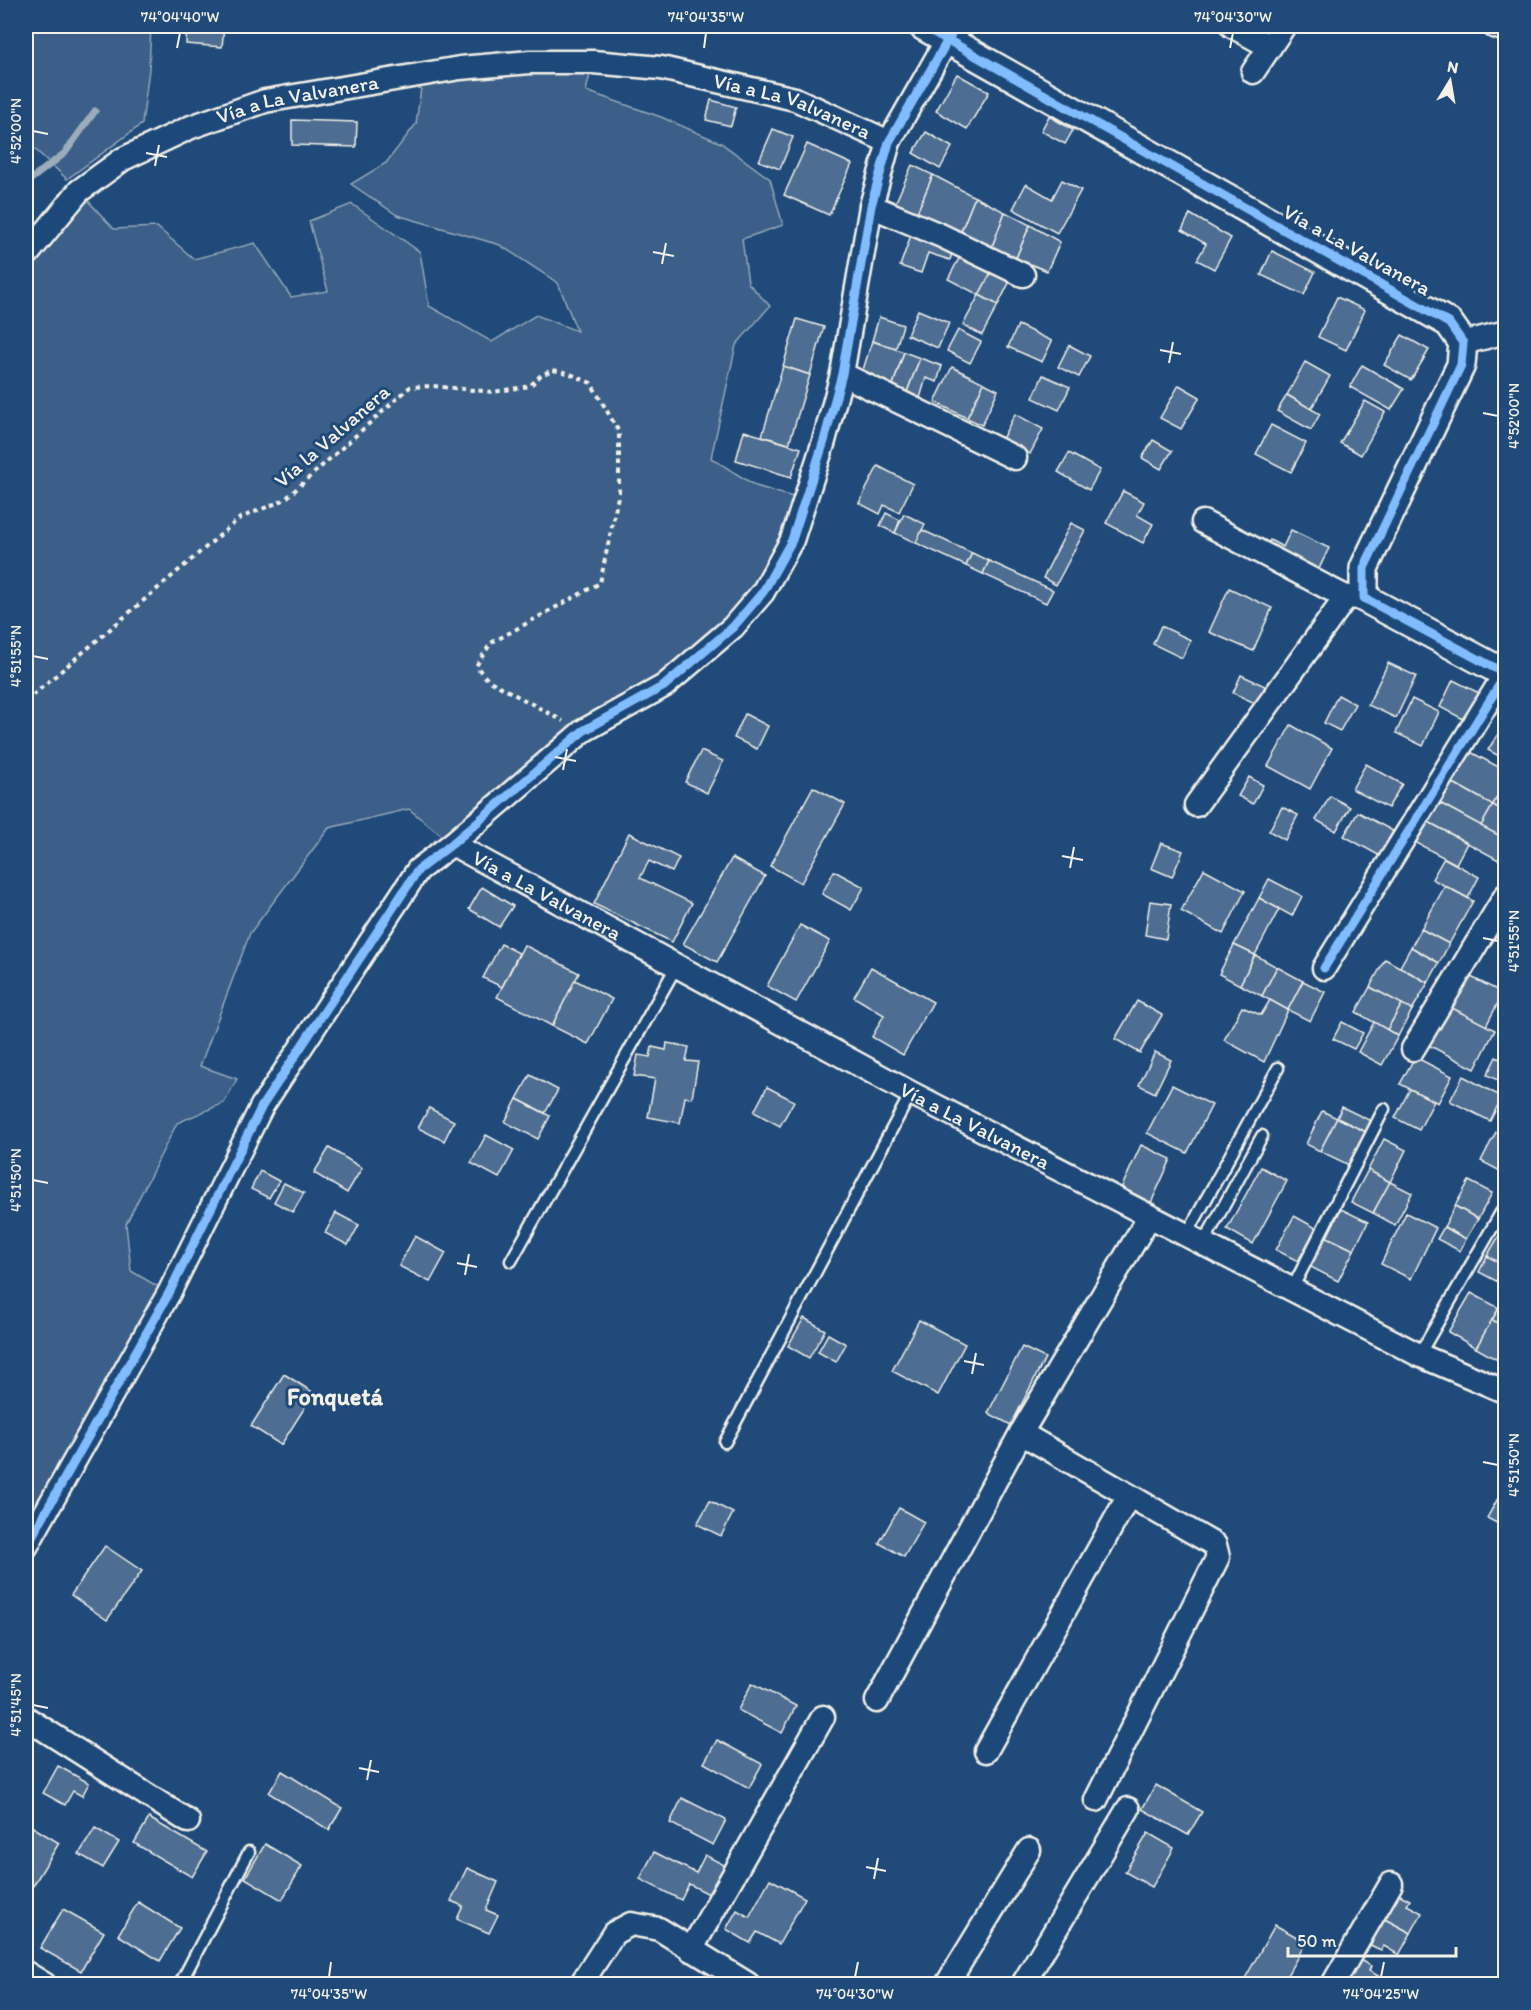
<svg xmlns="http://www.w3.org/2000/svg" width="1531" height="2010" viewBox="0 0 1531 2010" font-family="Itim,sans-serif">
	<rect width="100%" height="100%" fill="#1f4a7a"/>
	<filter id="ink" filterUnits="userSpaceOnUse"><feTurbulence type="fractalNoise" baseFrequency=".0167" numOctaves="2"/><feDisplacementMap in="SourceGraphic" scale="12" xChannelSelector="R" yChannelSelector="G"/><feConvolveMatrix kernelMatrix="1 2 1 2 8 2 1 2 1" color-interpolation-filters="sRGB"/></filter>
	<g filter="url(#ink)">
		<g fill="#3a5f88" stroke="#97a8b8" stroke-width="1.5">
			<path d="M26,26H151L149,69L142,124L67,179L26,141Z"/>
			<path d="M593,62L586,91L661,117L721,143L770,179L783,225L742,239L748,283L770,306L736,345L711,458L756,486L806,501L733,627L583,731L452,844L409,809L329,828L250,933L200,1066L237,1079L224,1103L177,1123L126,1224L131,1271L169,1293L26,1547V256L79,191L114,229L157,227L194,259L255,243L291,297L328,291L309,221L352,204L420,252L429,306L492,342L536,315L577,331L558,283L500,245L397,215L351,184L386,163L416,124L423,74Z"/>
		</g>
		<g fill="none" stroke-linecap="round" stroke-linejoin="round">
			<path stroke="#9cacbb" stroke-width="7" d="M26,183L65,153L95,111"/>
		</g>
		<g fill="#4d6e92" stroke="#f4f1e8" stroke-width="1.5">
			<path d="M187,26H224L222,47L186,44Z"/>
			<path d="M957,74L989,92L967,129L936,111Z"/>
			<path d="M711,100L736,107L731,126L706,120Z"/>
			<path d="M1049,116L1073,130L1065,144L1041,131Z"/>
			<path d="M292,120L357,122L356,147L292,145Z"/>
			<path d="M773,129L793,137L780,169L759,161Z"/>
			<path d="M926,132L952,147L940,169L913,153Z"/>
			<path d="M807,144L852,164L829,215L784,195Z"/>
			<path d="M912,165L933,175L916,215L894,206Z"/>
			<path d="M933,175L975,197L960,234L916,215Z"/>
			<path d="M1062,180L1081,190L1057,233L1013,209L1026,184L1052,199Z"/>
			<path d="M975,197L1005,212L992,247L960,234Z"/>
			<path d="M1005,212L1030,225L1016,258L992,247Z"/>
			<path d="M1190,214L1231,238L1214,269L1197,260L1206,244L1182,230Z"/>
			<path d="M1030,225L1060,242L1047,271L1016,258Z"/>
			<path d="M912,232L954,246L950,260L928,253L921,273L900,266Z"/>
			<path d="M1272,251L1315,272L1304,295L1261,275Z"/>
			<path d="M962,253L993,269L979,295L948,279Z"/>
			<path d="M993,269L1011,279L998,305L979,295Z"/>
			<path d="M979,295L998,305L982,335L963,325Z"/>
			<path d="M1337,297L1365,310L1346,350L1318,337Z"/>
			<path d="M918,310L949,323L938,348L907,335Z"/>
			<path d="M879,317L903,325L896,348L872,341Z"/>
			<path d="M797,319L824,327L810,375L783,366Z"/>
			<path d="M1018,325L1052,341L1042,362L1008,347Z"/>
			<path d="M958,330L981,342L970,363L947,351Z"/>
			<path d="M1402,335L1429,350L1411,380L1384,365Z"/>
			<path d="M872,341L904,352L893,385L863,370Z"/>
			<path d="M1069,345L1090,356L1079,377L1058,367Z"/>
			<path d="M904,352L920,358L907,392L893,385Z"/>
			<path d="M920,358L942,366L937,382L926,378L920,398L907,392Z"/>
			<path d="M1305,362L1330,376L1311,409L1287,395Z"/>
			<path d="M1362,365L1404,389L1391,410L1350,387Z"/>
			<path d="M783,366L810,375L789,444L762,436Z"/>
			<path d="M952,367L984,383L967,418L935,402Z"/>
			<path d="M1043,375L1070,387L1059,410L1033,398Z"/>
			<path d="M984,383L998,390L982,425L967,418Z"/>
			<path d="M1179,385L1200,397L1181,429L1160,418Z"/>
			<path d="M1287,395L1320,414L1311,430L1277,411Z"/>
			<path d="M1365,401L1385,412L1361,455L1340,443Z"/>
			<path d="M1015,414L1043,429L1030,454L1002,439Z"/>
			<path d="M1271,425L1306,443L1291,472L1256,454Z"/>
			<path d="M744,431L801,448L791,477L736,460Z"/>
			<path d="M1153,440L1172,451L1161,469L1142,458Z"/>
			<path d="M1069,453L1100,470L1089,490L1058,472Z"/>
			<path d="M878,466L913,484L899,512L884,505L880,514L859,503Z"/>
			<path d="M1123,491L1144,502L1137,515L1153,524L1143,543L1106,523Z"/>
			<path d="M886,513L900,520L895,533L880,526Z"/>
			<path d="M904,514L925,524L916,543L895,533Z"/>
			<path d="M1071,523L1085,530L1056,585L1043,578Z"/>
			<path d="M922,530L972,553L966,566L916,543Z"/>
			<path d="M1291,530L1329,548L1315,577L1264,552L1270,540L1283,547Z"/>
			<path d="M972,553L989,561L983,574L966,566Z"/>
			<path d="M989,561L1053,590L1046,603L983,574Z"/>
			<path d="M1229,588L1272,608L1253,651L1209,632Z"/>
			<path d="M1161,626L1191,640L1182,658L1153,644Z"/>
			<path d="M1388,663L1416,676L1396,718L1368,705Z"/>
			<path d="M1241,675L1265,686L1257,704L1233,693Z"/>
			<path d="M1453,680L1481,694L1467,721L1440,707Z"/>
			<path d="M1338,695L1355,704L1340,731L1324,723Z"/>
			<path d="M1412,699L1439,712L1423,746L1396,733Z"/>
			<path d="M745,714L768,726L757,749L734,738Z"/>
			<path d="M1506,721V760L1488,750Z"/>
			<path d="M1291,725L1332,748L1310,789L1268,766Z"/>
			<path d="M1463,748L1506,771V781L1493,805L1446,779Z"/>
			<path d="M701,751L723,761L707,793L685,782Z"/>
			<path d="M1366,764L1402,784L1388,808L1352,789Z"/>
			<path d="M1249,777L1263,785L1253,804L1238,796Z"/>
			<path d="M1446,779L1493,805L1481,826L1434,800Z"/>
			<path d="M813,787L845,804L801,883L770,866Z"/>
			<path d="M1500,791L1506,793V812L1493,805Z"/>
			<path d="M1330,796L1350,807L1336,831L1316,820Z"/>
			<path d="M1434,800L1506,839V864L1423,819Z"/>
			<path d="M1493,805L1506,812V839L1481,826Z"/>
			<path d="M1282,807L1298,815L1285,840L1269,831Z"/>
			<path d="M1358,812L1393,831L1380,856L1344,836Z"/>
			<path d="M1423,819L1467,843L1456,864L1411,840Z"/>
			<path d="M629,833L679,858L672,872L649,861L640,878L692,903L672,942L594,904Z"/>
			<path d="M1161,843L1183,851L1172,877L1151,868Z"/>
			<path d="M732,858L765,876L717,962L683,944Z"/>
			<path d="M1444,858L1479,877L1468,898L1432,879Z"/>
			<path d="M1204,869L1245,891L1223,934L1181,911Z"/>
			<path d="M834,871L864,887L851,910L822,894Z"/>
			<path d="M1269,879L1302,896L1292,916L1259,898Z"/>
			<path d="M1445,886L1473,901L1449,944L1421,929Z"/>
			<path d="M482,887L513,906L499,927L469,909Z"/>
			<path d="M1259,898L1279,909L1255,955L1234,945Z"/>
			<path d="M1150,901L1171,904L1166,939L1145,935Z"/>
			<path d="M800,925L830,941L796,1002L767,986Z"/>
			<path d="M1421,929L1449,944L1439,963L1411,947Z"/>
			<path d="M501,944L519,953L502,987L483,978Z"/>
			<path d="M524,945L579,973L552,1026L497,997Z"/>
			<path d="M1234,945L1255,955L1240,985L1219,974Z"/>
			<path d="M1411,947L1439,963L1428,983L1400,967Z"/>
			<path d="M1255,955L1277,967L1262,996L1240,985Z"/>
			<path d="M1385,959L1428,983L1412,1010L1370,987Z"/>
			<path d="M871,967L933,1002L903,1055L872,1037L884,1015L854,997Z"/>
			<path d="M1277,967L1303,981L1288,1010L1262,996Z"/>
			<path d="M1465,974L1503,993L1486,1026L1448,1006Z"/>
			<path d="M575,980L612,999L588,1044L552,1026Z"/>
			<path d="M1303,981L1325,992L1310,1021L1288,1010Z"/>
			<path d="M1370,987L1402,1004L1387,1030L1356,1012Z"/>
			<path d="M1270,1000L1288,1010L1264,1062L1224,1040L1242,1007L1261,1015Z"/>
			<path d="M1137,1001L1162,1015L1140,1053L1115,1039Z"/>
			<path d="M1402,1004L1412,1010L1398,1036L1387,1030Z"/>
			<path d="M1448,1006L1495,1030L1475,1069L1428,1045Z"/>
			<path d="M1342,1022L1363,1033L1354,1049L1333,1039Z"/>
			<path d="M1374,1022L1398,1036L1382,1065L1358,1052Z"/>
			<path d="M667,1043L689,1047L686,1061L698,1062L692,1098L685,1097L680,1123L648,1117L655,1079L634,1076L638,1055L650,1057L652,1047L666,1050Z"/>
			<path d="M1155,1052L1171,1060L1155,1093L1139,1085Z"/>
			<path d="M1415,1057L1452,1076L1438,1103L1400,1084Z"/>
			<path d="M1496,1057L1506,1062V1084L1487,1075Z"/>
			<path d="M530,1075L558,1090L545,1113L517,1099Z"/>
			<path d="M1463,1076L1502,1097L1490,1121L1450,1101Z"/>
			<path d="M1172,1085L1212,1105L1187,1153L1147,1133Z"/>
			<path d="M767,1087L794,1101L780,1126L754,1112Z"/>
			<path d="M1410,1089L1434,1101L1419,1130L1395,1118Z"/>
			<path d="M517,1099L550,1116L538,1139L505,1122Z"/>
			<path d="M1342,1107L1371,1121L1366,1132L1337,1118Z"/>
			<path d="M429,1108L454,1121L444,1141L418,1128Z"/>
			<path d="M1322,1111L1337,1118L1320,1151L1306,1144Z"/>
			<path d="M1337,1118L1366,1132L1349,1165L1320,1151Z"/>
			<path d="M1496,1132L1506,1137V1174L1481,1161Z"/>
			<path d="M486,1135L514,1150L499,1178L471,1163Z"/>
			<path d="M1384,1139L1406,1150L1390,1182L1368,1170Z"/>
			<path d="M1141,1145L1171,1159L1150,1205L1120,1191Z"/>
			<path d="M329,1148L362,1168L347,1193L314,1173Z"/>
			<path d="M1261,1167L1287,1181L1253,1244L1227,1229Z"/>
			<path d="M1368,1170L1390,1182L1373,1213L1351,1202Z"/>
			<path d="M260,1171L279,1181L269,1198L251,1189Z"/>
			<path d="M1469,1181L1492,1193L1478,1219L1455,1206Z"/>
			<path d="M1390,1182L1412,1193L1395,1225L1373,1213Z"/>
			<path d="M284,1183L304,1193L293,1212L274,1202Z"/>
			<path d="M1455,1206L1478,1219L1466,1239L1444,1227Z"/>
			<path d="M1341,1209L1368,1222L1354,1250L1327,1237Z"/>
			<path d="M336,1213L359,1225L348,1245L325,1233Z"/>
			<path d="M1406,1213L1436,1228L1411,1279L1381,1264Z"/>
			<path d="M1294,1216L1316,1228L1298,1261L1276,1250Z"/>
			<path d="M1506,1224V1266L1487,1256Z"/>
			<path d="M1444,1227L1466,1239L1460,1251L1437,1239Z"/>
			<path d="M1320,1234L1354,1250L1338,1281L1305,1264Z"/>
			<path d="M415,1236L446,1253L430,1282L399,1266Z"/>
			<path d="M1487,1256L1506,1266V1274L1500,1283L1479,1272Z"/>
			<path d="M1471,1293L1499,1308L1476,1348L1448,1332Z"/>
			<path d="M1505,1298H1506V1327L1492,1320Z"/>
			<path d="M804,1318L825,1330L809,1358L788,1346Z"/>
			<path d="M919,1320L965,1344L938,1395L892,1371Z"/>
			<path d="M1492,1320L1506,1327V1359L1503,1363L1476,1348Z"/>
			<path d="M828,1334L846,1344L836,1362L818,1352Z"/>
			<path d="M1022,1347L1045,1358L1011,1425L988,1413Z"/>
			<path d="M284,1374L314,1393L281,1445L251,1426Z"/>
			<path d="M1506,1484V1528L1487,1518Z"/>
			<path d="M710,1501L733,1513L721,1536L697,1524Z"/>
			<path d="M899,1508L924,1522L904,1557L879,1543Z"/>
			<path d="M105,1546L142,1571L107,1620L71,1595Z"/>
			<path d="M752,1683L796,1706L782,1733L738,1710Z"/>
			<path d="M717,1740L762,1764L749,1788L704,1763Z"/>
			<path d="M58,1766L89,1783L82,1796L73,1791L65,1805L43,1793Z"/>
			<path d="M282,1771L342,1808L329,1830L269,1793Z"/>
			<path d="M1156,1785L1202,1812L1188,1835L1142,1809Z"/>
			<path d="M682,1798L726,1820L713,1845L670,1823Z"/>
			<path d="M149,1818L207,1852L192,1877L134,1843Z"/>
			<path d="M31,1826L59,1843L33,1886L26,1881V1836Z"/>
			<path d="M95,1828L119,1842L103,1868L79,1854Z"/>
			<path d="M1148,1833L1174,1848L1152,1887L1125,1872Z"/>
			<path d="M265,1844L302,1866L282,1900L245,1878Z"/>
			<path d="M654,1852L696,1873L705,1855L728,1867L713,1896L689,1884L681,1900L640,1879Z"/>
			<path d="M467,1868L498,1882L486,1910L498,1915L489,1933L457,1919L463,1906L451,1901Z"/>
			<path d="M770,1879L805,1898L779,1944L757,1932L750,1943L726,1929L737,1910L749,1917Z"/>
			<path d="M1394,1892L1410,1900L1407,1905L1422,1913L1411,1933L1375,1914Z"/>
			<path d="M138,1902L180,1928L160,1961L118,1935Z"/>
			<path d="M63,1909L104,1932L81,1971L40,1948Z"/>
			<path d="M1375,1914L1411,1933L1399,1955L1384,1946L1381,1950L1366,1943Z"/>
			<path d="M1275,1925L1306,1942L1282,1984H1249L1243,1982Z"/>
			<path d="M1356,1958L1371,1966L1369,1971L1384,1979L1381,1984H1345Z"/>
		</g>
		<g fill="none" stroke-linecap="round" stroke-linejoin="round">
			<g stroke="#f4f1e8" stroke-width="15">
				<g id="service">
					<path d="M1186,1236L1278,1068"/>
					<path d="M1203,1244L1262,1136"/>
					<path d="M511,1261L676,967"/>
					<path d="M1292,1289L1384,1109"/>
					<path d="M1419,1355L1506,1204"/>
					<path d="M725,1442L911,1093"/>
					<path d="M180,1984L249,1852"/>
				</g>
			</g>
			<g stroke="#f4f1e8" stroke-width="27">
				<g id="minor">
					<path d="M1232,26L1270,47"/>
					<path d="M1494,26L1506,30"/>
					<path d="M1253,72L1284,26"/>
					<path d="M871,206L942,236L1023,275"/>
					<path id="s1" d="M26,256L79,191L123,159L191,127L265,101L460,68L530,62H593L661,68L795,99L889,142"/>
					<path d="M1463,343L1506,332"/>
					<path d="M842,374L1015,458"/>
					<path d="M1203,522L1330,589L1346,597L1360,598"/>
					<path d="M1196,805L1346,597"/>
					<path id="s2" d="M452,844L911,1093L1419,1355L1506,1392"/>
					<path d="M1324,968L1505,674"/>
					<path d="M1413,1049L1506,895"/>
					<path d="M1021,1433L1215,1545L1218,1557L1096,1800"/>
					<path d="M26,1547L169,1293L262,1106L418,870L452,844L583,731L664,686L733,627L763,592L792,540L824,441L842,374L871,206L889,142L947,40"/>
					<path d="M877,1701L1021,1433L1149,1217"/>
					<path d="M26,1718L188,1821"/>
					<path d="M986,1751L1128,1497"/>
					<path d="M691,1950L823,1717"/>
					<path d="M26,1973L44,1984"/>
					<path d="M581,1984L614,1933L631,1924L659,1929L748,1984"/>
					<path d="M947,1984L1029,1850"/>
					<path d="M1023,1984L1128,1809"/>
					<path d="M1333,1984L1391,1884"/>
				</g>
			</g>
			<g stroke="#f4f1e8" stroke-width="32">
				<path id="tertiary" d="M923,26L1449,323L1463,343L1461,365L1364,568V598L1506,674"/>
			</g>
			<path stroke="#f4f1e8" stroke-width="4" stroke-dasharray="4.5 4.5" stroke-linecap="butt" d="M26,701L240,518L284,500L410,387L433,386L493,392L530,386L541,375L553,370L568,373L591,383L619,432V492L600,583L491,643L476,666L488,680L563,721"/>
			<use href="#service" stroke="#1f4a7a" stroke-width="10"/>
			<use href="#minor" stroke="#1f4a7a" stroke-width="22"/>
			<use href="#tertiary" stroke="#1f4a7a" stroke-width="27"/>
			<g stroke="#1f4a7a" stroke-width="13">
				<g id="cycleway">
					<path d="M923,26L1449,323L1463,343L1461,365L1364,568V598L1506,674L1324,968"/>
					<path d="M26,1547L169,1293L262,1106L418,870L452,844L583,731L664,686L733,627L763,592L792,540L824,441L842,374L871,206L889,142L956,26"/>
				</g>
			</g>
			<use href="#cycleway" stroke="#80bcff" stroke-width="9"/>
		</g>
	</g>
	<path fill="none" stroke="#f4f1e8" stroke-width="2" d="M177,48L180,33M704,48L706,33M1230,48L1233,33M33,131L48,134M146,153L167,157M155,166L159,145M653,252L674,256M662,264L666,243M1160,350L1181,354M1169,363L1173,342M1483,413L1498,416M33,656L48,659M555,757L576,761M563,770L567,749M1062,856L1083,860M1070,868L1074,847M1483,938L1498,941M33,1180L48,1183M457,1263L477,1267M465,1275L469,1254M964,1361L984,1365M972,1374L976,1353M1483,1462L1498,1465M33,1705L48,1708M359,1768L379,1772M367,1780L371,1760M866,1867L886,1871M874,1879L878,1858M329,1977L331,1962M855,1977L858,1962M1381,1977L1384,1962"/>
	<g text-anchor="middle" stroke-width="6" stroke-linejoin="round" paint-order="stroke">
		<g font-size="21" fill="#f4f1e8" stroke="#1f4a7a">
			<text dy="7" stroke="none"><textPath href="#s1" startOffset="324">Vía a La Valvanera</textPath></text>
			<text dy="7" stroke="none"><textPath href="#s1" startOffset="828">Vía a La Valvanera</textPath></text>
			<text transform="translate(1357 250) rotate(29)" y="7">Vía a La Valvanera</text>
			<text transform="translate(332 436) rotate(-41)" y="7">Vía la Valvanera</text>
			<text dy="7" stroke="none"><textPath href="#s2" startOffset="108">Vía a La Valvanera</textPath></text>
			<text dy="7" stroke="none"><textPath href="#s2" startOffset="594">Vía a La Valvanera</textPath></text>
		</g>
		<g font-size="24" font-weight="bold" fill="#f4f1e8" stroke="#1f4a7a">
			<text x="335" y="1405">Fonquetá</text>
		</g>
	</g>
	<rect width="1531" height="2010" fill="none" stroke="#1f4a7a" stroke-width="66"/>
	<g transform="translate(1450 81) rotate(11)" stroke="#1f4a7a" stroke-width="4.5" paint-order="stroke">
	<path d="M0-4.5L10 22L0 15L-10 22Z" fill="#f4f1e8"/>
	<text y="-9" font-size="16" font-weight="bold" text-anchor="middle" fill="#f4f1e8">N</text>
	</g>
	<path d="M1288 1947v9h168v-9" fill="none" stroke="#f4f1e8" stroke-width="3"/>
	<text x="1297" y="1947" font-size="18" fill="#f4f1e8" stroke="#1f4a7a" stroke-width="4.5" paint-order="stroke">50 m</text>
	<rect x="33" y="33" width="1465" height="1944" fill="none" stroke="#f4f1e8" stroke-width="2"/>
	<g font-size="15" text-anchor="middle" fill="#f4f1e8">
		<text x="180" y="22">74°04'40"W</text>
		<text x="706" y="22">74°04'35"W</text>
		<text x="1233" y="22">74°04'30"W</text>
		<text transform="translate(16 131) rotate(-90)" y="5">4°52'00"N</text>
		<text transform="translate(1514 416) rotate(-90)" y="5">4°52'00"N</text>
		<text transform="translate(16 656) rotate(-90)" y="5">4°51'55"N</text>
		<text transform="translate(1514 941) rotate(-90)" y="5">4°51'55"N</text>
		<text transform="translate(16 1180) rotate(-90)" y="5">4°51'50"N</text>
		<text transform="translate(1514 1465) rotate(-90)" y="5">4°51'50"N</text>
		<text transform="translate(16 1705) rotate(-90)" y="5">4°51'45"N</text>
		<text x="329" y="1999">74°04'35"W</text>
		<text x="855" y="1999">74°04'30"W</text>
		<text x="1381" y="1999">74°04'25"W</text>
	</g>
</svg>
